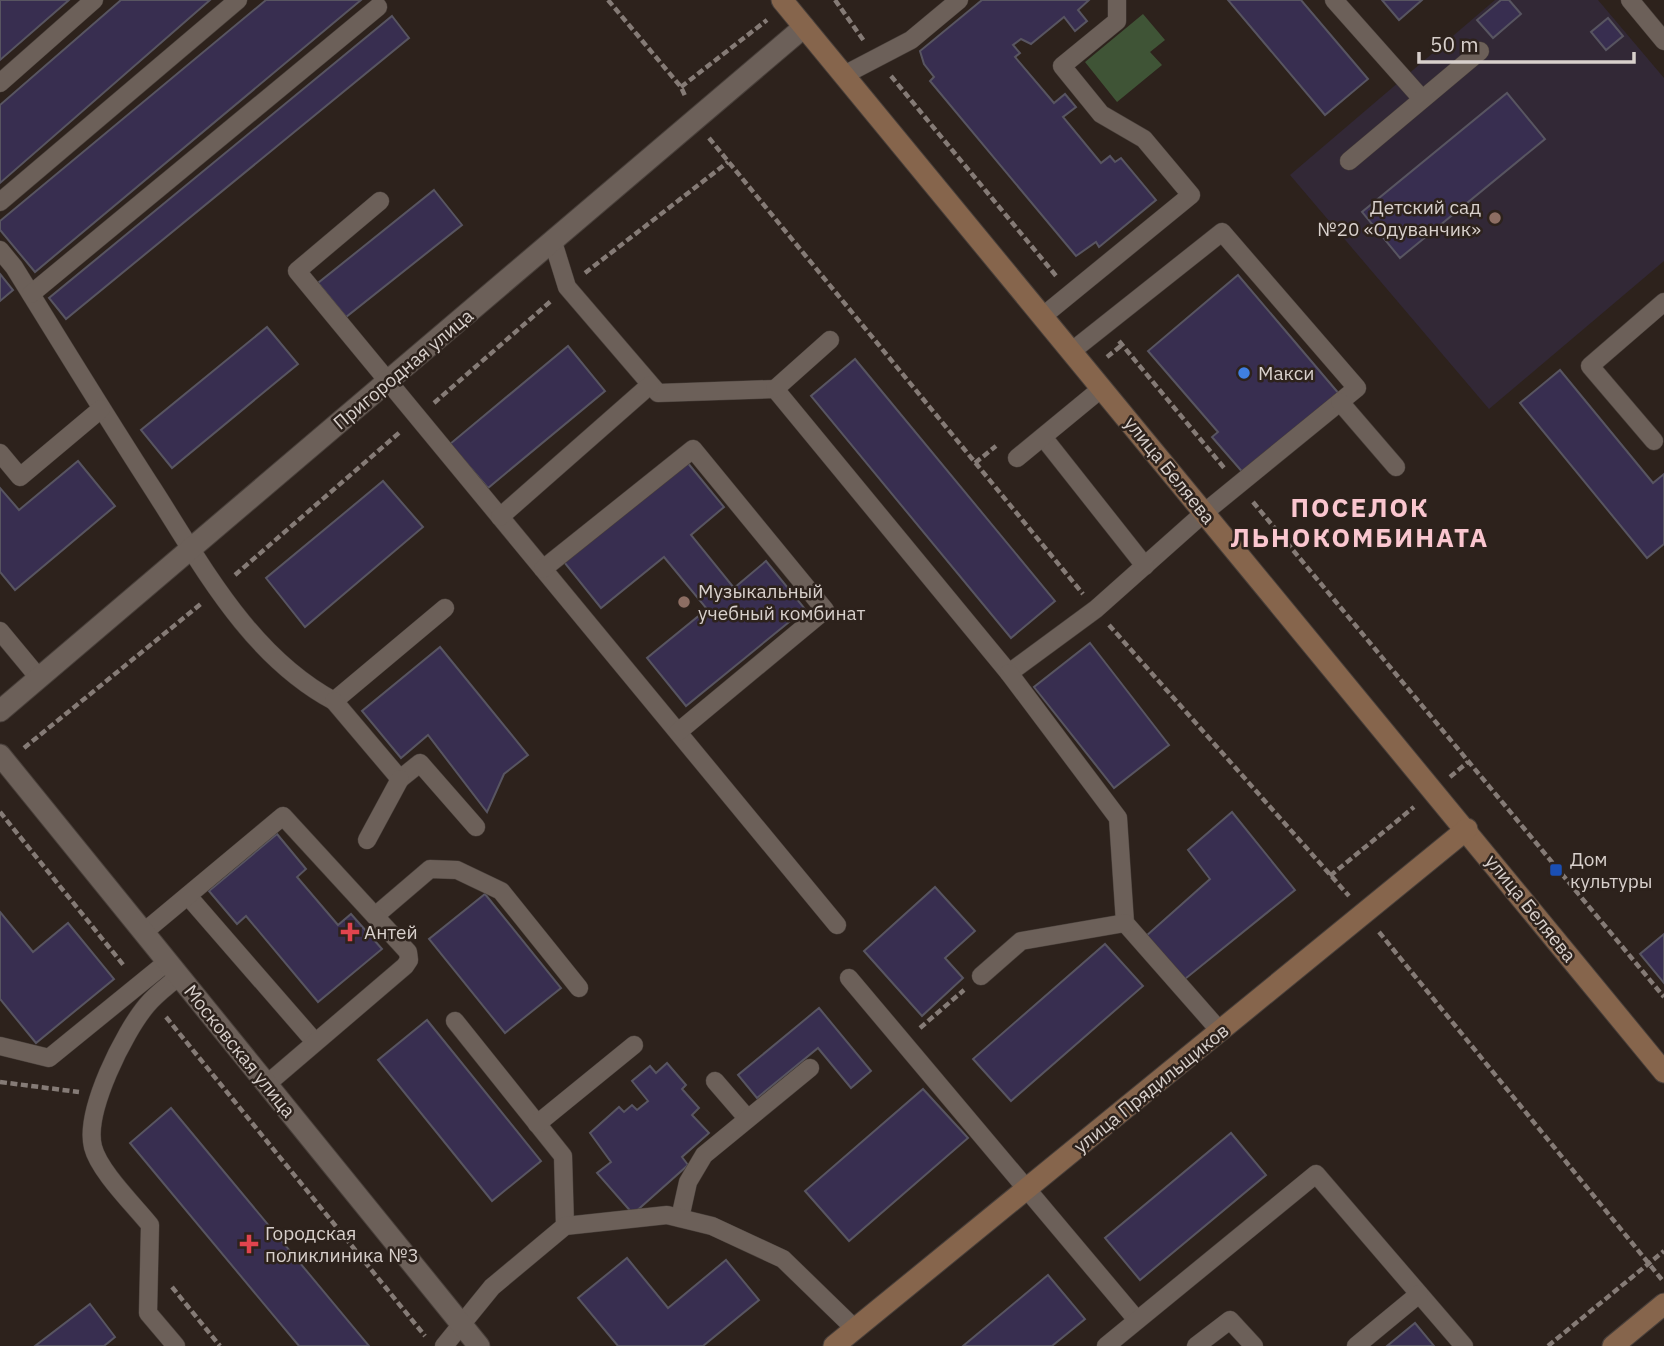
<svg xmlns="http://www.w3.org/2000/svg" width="1664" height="1346" viewBox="0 0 1664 1346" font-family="'IBM Plex Sans',sans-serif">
	<rect width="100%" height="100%" fill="#2d221c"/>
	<path fill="#322836" d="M1495,0H1598L1664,78V261L1489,409L1290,175Z"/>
	<path fill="#3f5436" d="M1143,14L1165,40L1150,52L1162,65L1117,102L1085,62Z"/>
	<g fill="#382e50" stroke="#585561" stroke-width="2">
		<path d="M0,0H69L0,60Z"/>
		<path d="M121,0H210L0,183V105Z"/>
		<path d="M266,0H361L35,272L0,230V221Z"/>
		<path d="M982,0H1089L1078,10L1087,21L1075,31L1064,17L1031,44L1021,39L1013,45L1020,53L1015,57L1054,103L1065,94L1076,107L1063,117L1101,163L1110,156L1115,162L1121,158L1156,200L1099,247L1096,242L1076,256L930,81L934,77L924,64L920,51Z"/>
		<path d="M1228,0H1301L1368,79L1325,115Z"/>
		<path d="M1382,0H1422L1399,20Z"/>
		<path d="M1501,0H1509L1521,14L1493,38L1477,20Z"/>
		<path d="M392,16L409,38L66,319L49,298Z"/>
		<path d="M1608,18L1623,36L1606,50L1591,32Z"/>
		<path d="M1507,93L1545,139L1400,258L1362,212Z"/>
		<path d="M434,190L462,225L346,317L318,283Z"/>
		<path d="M0,274L13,290L0,301Z"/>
		<path d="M1238,275L1340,395L1245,475L1212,437L1218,432L1148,351Z"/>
		<path d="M267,327L298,364L172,468L141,430Z"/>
		<path d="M568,346L605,391L488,488L450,444Z"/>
		<path d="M855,359L1055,601L1011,638L811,396Z"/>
		<path d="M1560,370L1653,483L1664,474V544L1647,558L1520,403Z"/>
		<path d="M78,461L115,506L15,590L0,572V488L19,510Z"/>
		<path d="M687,462L724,507L691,535L734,588L766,561L805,609L686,706L647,658L707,609L664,557L601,608L564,562Z"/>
		<path d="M383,481L423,527L305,627L266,578Z"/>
		<path d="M1090,643L1169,745L1114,788L1034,687Z"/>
		<path d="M440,647L528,755L504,774L487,812L428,735L401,758L362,711Z"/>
		<path d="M1232,812L1295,890L1185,979L1146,936L1210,879L1188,850Z"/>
		<path d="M277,834L306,869L297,877L338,925L351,914L382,949L318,1002L246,916L237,924L209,891Z"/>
		<path d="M935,887L975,931L945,958L963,978L922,1016L864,951Z"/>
		<path d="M485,894L561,988L505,1033L429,939Z"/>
		<path d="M0,912L33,952L68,923L114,979L36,1043L0,999Z"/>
		<path d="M1664,934V983L1640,954Z"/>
		<path d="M1105,944L1143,986L1011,1101L973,1059Z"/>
		<path d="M819,1008L871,1071L851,1088L818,1048L757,1098L738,1075Z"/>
		<path d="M427,1020L541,1161L492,1201L378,1060Z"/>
		<path d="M667,1063L686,1085L682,1089L699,1108L692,1115L709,1133L682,1157L688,1165L633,1214L597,1173L611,1162L590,1133L619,1107L624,1112L632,1105L637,1110L648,1101L632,1081L650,1066L656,1073Z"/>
		<path d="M923,1089L968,1138L849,1241L805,1191Z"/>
		<path d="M171,1108L369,1346H299L130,1143Z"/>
		<path d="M1231,1133L1266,1175L1140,1280L1105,1238Z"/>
		<path d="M627,1258L668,1308L726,1260L759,1300L703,1346H618L578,1298Z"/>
		<path d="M1048,1275L1085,1319L1052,1346H963Z"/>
		<path d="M90,1304L115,1337L104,1346H35Z"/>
		<path d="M1415,1323L1434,1346H1387Z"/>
	</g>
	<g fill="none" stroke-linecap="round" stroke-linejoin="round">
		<g stroke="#483f3a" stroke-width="19">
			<g id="lane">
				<path d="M1334,0L1422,99"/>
				<path d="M1630,0L1664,41"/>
				<path d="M844,75L911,40L959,0"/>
				<path d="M0,83L94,0"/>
				<path d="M1349,161L1480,51"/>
				<path d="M380,201L297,271L837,925"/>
				<path d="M0,202L238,0"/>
				<path d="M553,242L567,287L658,393L775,389L1009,673L1096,609L1205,512L1357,388L1222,232L1072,351"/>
				<path d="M0,250L14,267C60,341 105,415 153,489C203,567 250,656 334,701L445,608"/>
				<path d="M31,294L378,7"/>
				<path d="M1043,316L1191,195L1144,139L1101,114L1062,66L1117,21V0"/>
				<path d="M775,389L830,340"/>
				<path d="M1340,402L1396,467"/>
				<path d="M1043,437L1145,566"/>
				<path d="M1654,441L1590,366L1664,302"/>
				<path d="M0,453L20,477L101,409"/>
				<path d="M1017,458L1102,388"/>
				<path d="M500,517L650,385"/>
				<path d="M543,569L693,449L825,610L678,732"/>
				<path d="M0,631L39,678"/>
				<path d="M1009,673L1118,818L1125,923L1220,1031"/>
				<path d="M334,701L400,779L420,763L476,827"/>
				<path d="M367,840L400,779"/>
				<path d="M188,896L315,1042"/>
				<path d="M375,916L430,869L457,870L501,891L579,988"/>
				<path d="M144,932L283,816L408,952L409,960L405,966L267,1084"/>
				<path d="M981,976L1021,941L1125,923"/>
				<path d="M849,978L1137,1320"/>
				<path d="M455,1021L563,1156L565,1226"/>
				<path d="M0,1046L49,1058L167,962"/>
				<path d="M715,1081L747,1118"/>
				<path d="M537,1124L634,1045"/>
				<path d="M680,1218L688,1182L704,1155L810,1068"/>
				<path d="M176,1346L148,1313L150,1225C134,1205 99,1171 93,1147C84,1112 124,1032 147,1005C156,994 169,985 179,976"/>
				<path d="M444,1346L492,1287L565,1226L667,1215L712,1226L783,1259L855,1329"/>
				<path d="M1106,1346L1316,1174L1464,1346"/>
				<path d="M1196,1346L1230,1320L1254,1346"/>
				<path d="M1356,1346L1419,1294"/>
			</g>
		</g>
		<g stroke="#483f3a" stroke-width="23">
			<g id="street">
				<path d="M0,711L804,27"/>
				<path d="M0,755L479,1346"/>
			</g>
		</g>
		<g stroke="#483f3a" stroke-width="23">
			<g id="secondary">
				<path d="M782,0L1664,1072"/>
				<path d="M834,1346L1467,829"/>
				<path d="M1613,1346L1664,1304"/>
			</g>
		</g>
		<g stroke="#857b76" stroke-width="4.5" stroke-dasharray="7 3.5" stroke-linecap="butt">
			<path d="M608,0L681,87L686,98"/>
			<path d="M835,0L864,41"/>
			<path d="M891,76L1057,277"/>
			<path d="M681,87L767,20"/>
			<path d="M709,138L1083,594"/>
			<path d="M585,273L728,162"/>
			<path d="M1119,341L1225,469"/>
			<path d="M1107,357L1122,345"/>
			<path d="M434,403L551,301"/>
			<path d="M975,463L996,446"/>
			<path d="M1253,502L1664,997"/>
			<path d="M235,575L400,432"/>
			<path d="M1109,625L1349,896"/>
			<path d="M24,748L202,603"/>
			<path d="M1450,777L1468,762"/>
			<path d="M0,812L125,967"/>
			<path d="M1330,876L1414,807"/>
			<path d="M1379,932L1663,1281"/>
			<path d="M166,1017L425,1336"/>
			<path d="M920,1028L964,990"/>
			<path d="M0,1082L79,1092"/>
			<path d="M172,1287L220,1346"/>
			<path d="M1548,1346L1664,1251"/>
		</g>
		<use href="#lane" stroke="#6c6059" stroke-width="18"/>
		<use href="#street" stroke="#6c6059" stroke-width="21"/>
		<use href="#secondary" stroke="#86654c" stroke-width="21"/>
	</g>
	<g fill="#8d6e63" stroke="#2d221c" stroke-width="2.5">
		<circle cx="1495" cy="218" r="7"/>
		<circle cx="684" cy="602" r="7"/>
	</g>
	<circle fill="#3f7fe0" stroke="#2d221c" stroke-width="2.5" cx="1244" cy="373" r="7"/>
	<rect fill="#1a4fb4" stroke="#2d221c" stroke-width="2.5" x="1549" y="863" width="14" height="14" rx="3.5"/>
	<g fill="#e0444e" stroke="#2d221c" stroke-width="2.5">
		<path d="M346.5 921.5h7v7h7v7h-7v7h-7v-7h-7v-7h7z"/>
		<path d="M245.5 1233.5h7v7h7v7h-7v7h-7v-7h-7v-7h7z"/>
	</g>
	<g text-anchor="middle" stroke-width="5" stroke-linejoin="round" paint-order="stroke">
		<g font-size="19" fill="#d8d0cc" stroke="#2d221c" text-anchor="start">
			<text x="1481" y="214" text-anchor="end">Детский сад<tspan x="1481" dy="22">№20 «Одуванчик»</tspan></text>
			<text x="1258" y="380">Макси</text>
			<text x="698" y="598">Музыкальный<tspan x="698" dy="22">учебный комбинат</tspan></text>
			<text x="1570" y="866">Дом<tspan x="1570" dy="22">культуры</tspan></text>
			<text x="364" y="939">Антей</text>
			<text x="265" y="1240">Городская<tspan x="265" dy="22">поликлиника №3</tspan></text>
		</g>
		<g font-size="19" fill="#d8d0cc" stroke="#2d221c">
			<text transform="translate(403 369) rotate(-40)" y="7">Пригородная улица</text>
			<text transform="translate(1170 470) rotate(51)" y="7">улица Беляева</text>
			<text transform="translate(1531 908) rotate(51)" y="7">улица Беляева</text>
			<text transform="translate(240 1051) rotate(51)" y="7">Московская улица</text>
			<text transform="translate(1151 1088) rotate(-39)" y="7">улица Прядильщиков</text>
		</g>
		<g font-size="26" font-weight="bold" letter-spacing="2" fill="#fac6cf" stroke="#2d221c">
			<text x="1360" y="517">ПОСЕЛОК<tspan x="1360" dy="30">ЛЬНОКОМБИНАТА</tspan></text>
		</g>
	</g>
	<path d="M1419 52v10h215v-10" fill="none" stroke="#d8d0cc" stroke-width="3.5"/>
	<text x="1430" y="52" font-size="21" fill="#d8d0cc" stroke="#2d221c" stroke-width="5" paint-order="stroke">50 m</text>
</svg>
